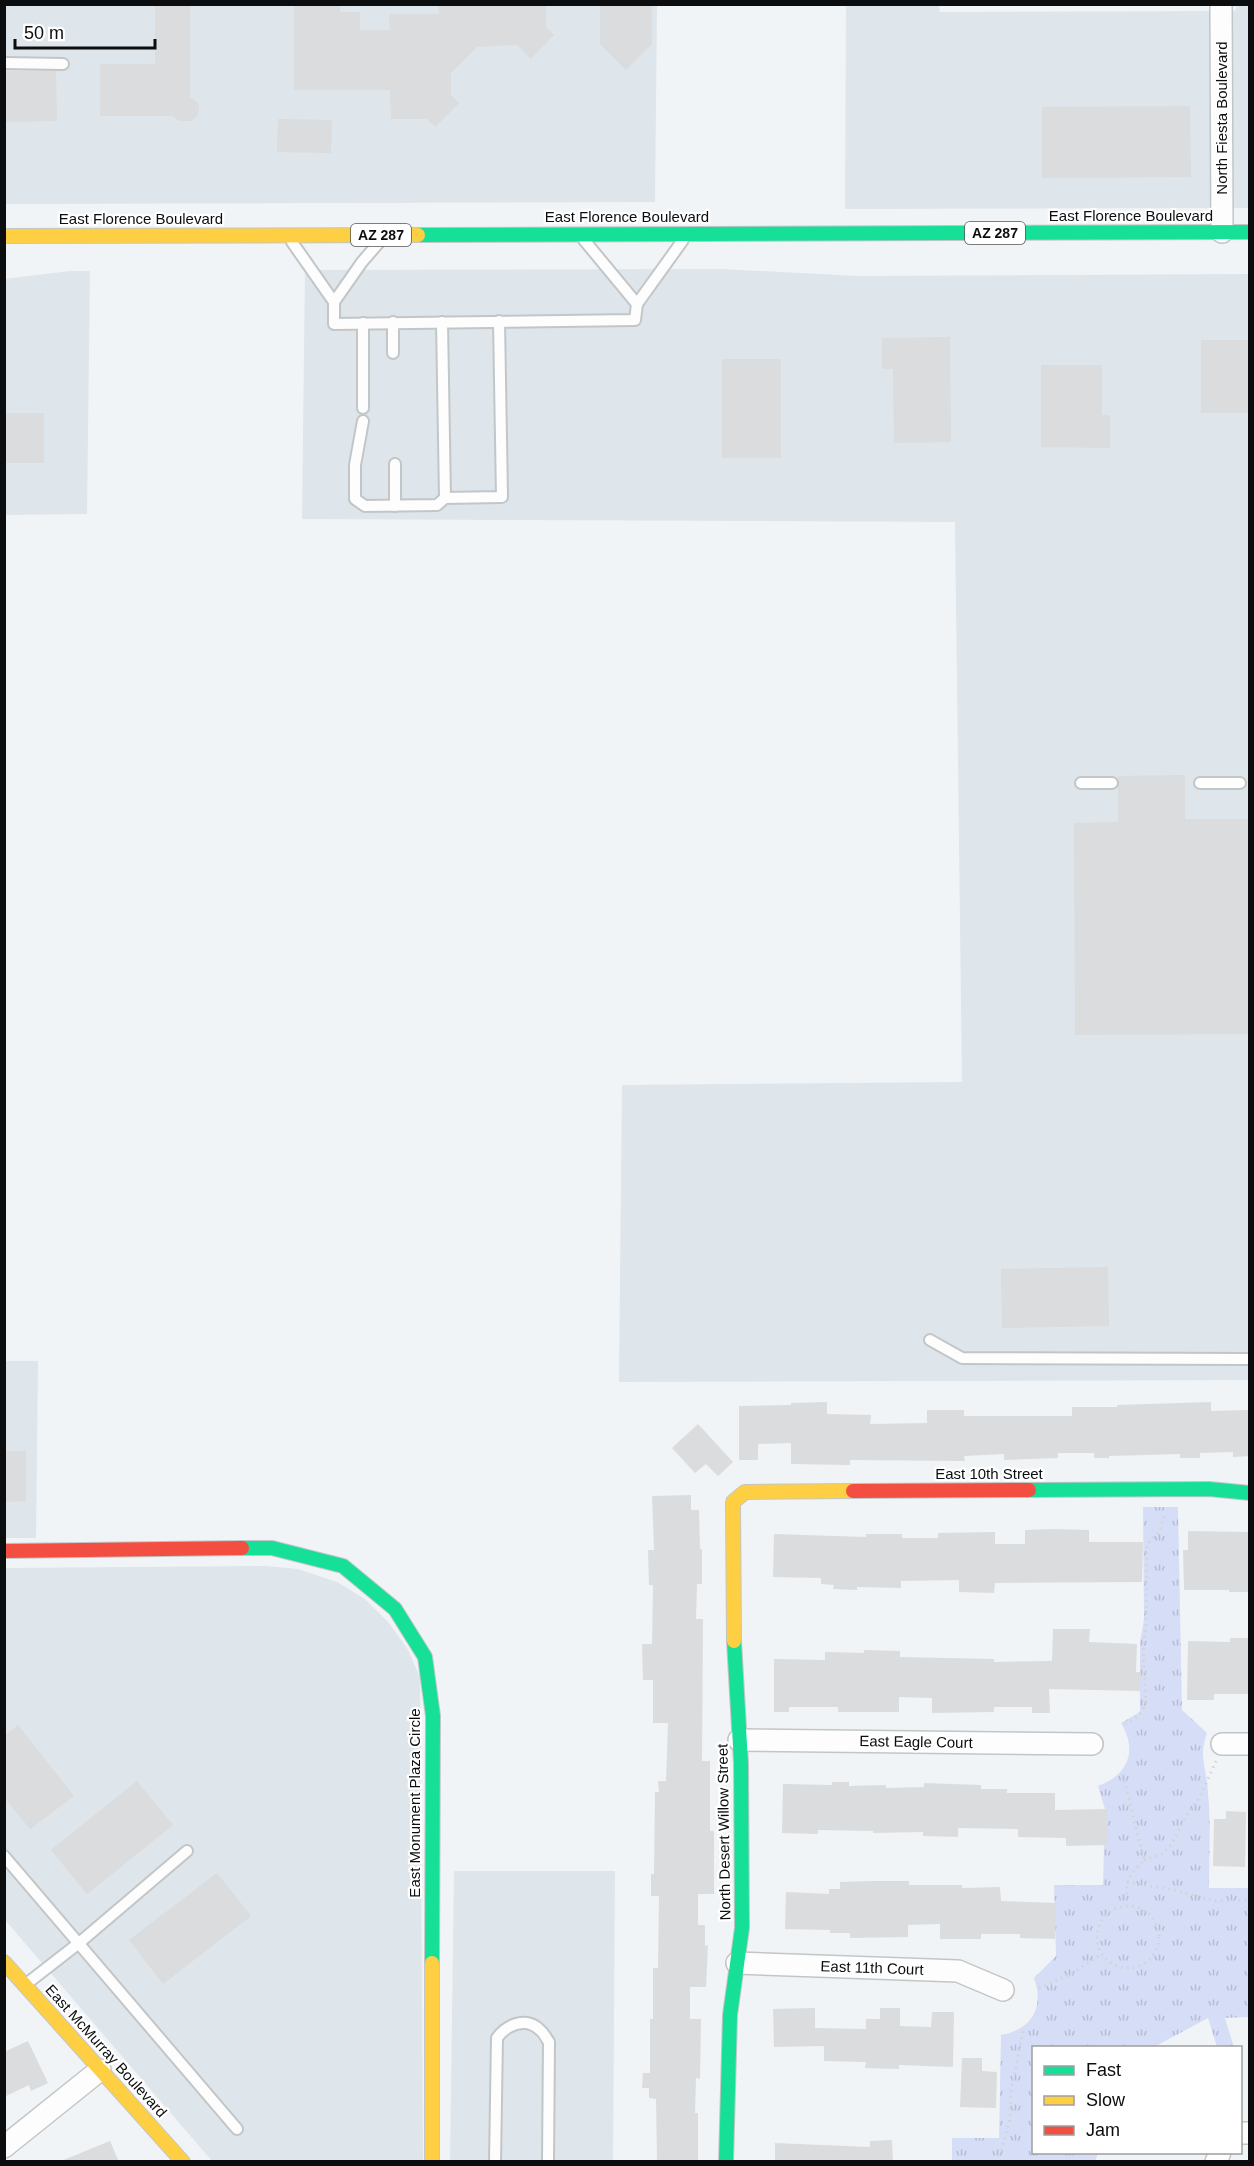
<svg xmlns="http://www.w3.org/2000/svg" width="1254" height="2166" viewBox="0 0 1254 2166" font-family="Helvetica,sans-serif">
	<defs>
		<pattern id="grass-tufts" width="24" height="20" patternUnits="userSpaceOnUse" patternTransform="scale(1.5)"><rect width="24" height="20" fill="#d6ddf7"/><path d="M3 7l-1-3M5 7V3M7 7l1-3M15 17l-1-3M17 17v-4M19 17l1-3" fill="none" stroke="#b6bcd3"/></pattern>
	</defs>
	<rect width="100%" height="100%" fill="#f1f4f6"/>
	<g fill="#dee5eb">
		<path d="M4,5H657L655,202L5,204Z"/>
		<path d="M846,5H939L940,12L1235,11L1237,5H1249V208L845,209Z"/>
		<path d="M722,269L858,276L1249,274V1380L619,1382L622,1085L962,1082L955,522L302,519L305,270Z"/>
		<path d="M70,271H90L87,514L5,515L4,279Z"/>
		<path d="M4,1361H38L36,1538H5Z"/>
		<path d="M266,1566L298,1569L337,1582L365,1599L389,1623L407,1648L420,1677L423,2161H212L5,1920L4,1568Z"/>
		<path d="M454,1871H615L613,2161L450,2162Z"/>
	</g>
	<path fill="url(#grass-tufts)" d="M1143,1507H1178L1182,1710L1207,1733C1198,1757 1207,1769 1208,1793C1211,1824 1209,1856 1209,1888H1249V2017L1225,2018L1234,2047H1217L1208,2018L1154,2047L1034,2048V2152L1098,2153L1095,2161L952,2162V2138H999L1001,2035C1031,2030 1045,2008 1034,1978L1056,1956L1054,1885H1103L1105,1809L1098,1786C1128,1775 1138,1751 1121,1723L1140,1712V1643L1144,1619Z"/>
	<g fill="#dadcdd">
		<path d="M155,4H190V97L199,104L198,115L191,121H179L173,116H100V64H155Z"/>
		<path d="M294,4H340V12H360V30H390L389,14H439L438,4H546V27L554,35L531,59L517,45L477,47L451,73V95L459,103L435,127L427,119H391L390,90H294Z"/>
		<path d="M600,4H652V44L626,70L600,44Z"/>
		<path d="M4,71H56L57,121L4,122Z"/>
		<path d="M1190,106L1191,177L1042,178V107Z"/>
		<path d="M278,119L332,120L331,153L277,152Z"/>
		<path d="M950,337L951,442L894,443L893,369H882V338Z"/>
		<rect x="1201" y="340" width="49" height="73"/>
		<rect x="722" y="359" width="59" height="99"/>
		<path d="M1041,365H1102V415H1110V448L1041,447Z"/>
		<rect x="4" y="413" width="40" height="50"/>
		<path d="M1185,775V819H1250V1034L1075,1035L1074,823L1118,822V776Z"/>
		<path d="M1108,1267L1109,1326L1002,1328L1001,1269Z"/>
		<path d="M827,1402V1414L871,1415L870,1424L927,1423V1410H964V1416H1072V1407H1117V1405L1211,1402V1411L1250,1410V1456L1233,1457V1452L1200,1453V1458H1180V1454L1109,1456V1458H1094V1453H1058V1458L1004,1460V1454L964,1456L965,1461L850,1460V1465L791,1464V1443L758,1444V1460H739V1406L791,1405V1403Z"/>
		<path d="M698,1424L733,1462L718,1476L706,1464L695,1473L672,1448Z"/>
		<path d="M4,1451H26V1501L4,1502Z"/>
		<path d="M691,1495V1510H699L700,1549H702V1584H697L696,1619H703L702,1761H710V1831H714V1894H698V1925H705V1946L708,1945L706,1987H690V2019H701L700,2079L696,2078L695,2113H698V2162H657L656,2099L649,2098V2088H642L643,2073H650V2019H653V1968H658L659,1896H651V1874H654L655,1792H659L658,1781H666L668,1723H653V1680H643L642,1644H652L653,1585H649L648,1550H654L652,1496Z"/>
		<path d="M1053,1529L1089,1530V1542H1143L1142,1582L995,1583L994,1593L959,1592V1580L901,1581V1588L857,1587V1590L833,1589L834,1585L821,1584V1578L773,1577L774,1534L866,1537V1534H902V1538H938V1533L995,1532V1544H1025V1530Z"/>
		<path d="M1188,1531L1250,1532V1592H1229V1590H1184L1183,1550H1188Z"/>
		<path d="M1053,1629H1090L1089,1642L1137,1644L1136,1672H1141L1140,1691L1049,1689L1050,1713H1032V1707H994V1712L932,1713V1698L899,1697V1712H838V1707H789V1712H774V1659L825,1660V1652L864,1653V1650L900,1651V1657L994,1659V1662L1052,1661Z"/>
		<path d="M1230,1638H1250L1249,1694H1214V1700H1187L1188,1641L1230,1642Z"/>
		<path d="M18,1725L74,1796L30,1829L4,1797V1736Z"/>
		<path d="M137,1781L173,1825L87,1894L51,1850Z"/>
		<path d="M832,1782H849V1786L886,1785V1788L924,1787V1783L981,1785V1789H1007V1793H1055V1810L1107,1809L1108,1845L1066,1846V1838L1018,1837V1829L958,1828V1837L923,1836V1832L873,1833V1831L818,1830V1834L782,1833L783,1784L832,1785Z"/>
		<path d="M1226,1811L1246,1812L1245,1867L1213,1866L1214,1819H1226Z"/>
		<path d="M217,1873L251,1916L163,1984L129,1940Z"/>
		<path d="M872,1881H909V1885H962V1888L1000,1887L1001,1901L1056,1903L1055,1939L1020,1938V1934H981V1939H940V1924L908,1925V1937L850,1938V1933H830V1930L785,1929L786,1892L829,1894V1889H840V1882Z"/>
		<path d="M815,2008V2028L866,2029V2019H880V2008H900V2026L931,2027L932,2012H954L953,2067L899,2065V2069L865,2068L866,2062L824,2061V2046L774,2047L773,2009Z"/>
		<path d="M28,2041L48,2083L31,2091L29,2085L4,2097V2052Z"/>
		<path d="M962,2058H982V2071L997,2072L996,2108L960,2107Z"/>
		<path d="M892,2140L893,2162H775V2143L870,2147V2141Z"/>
		<path d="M110,2141L119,2162H62L61,2161Z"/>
	</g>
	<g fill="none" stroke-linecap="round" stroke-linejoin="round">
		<g stroke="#c3c6c7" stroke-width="14">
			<g id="lane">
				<path d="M4,63L63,64"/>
				<path d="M584,240L637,304"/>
				<path d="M292,242L334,302V324L635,320L637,304L683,240"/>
				<path d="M334,302L362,262L381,240"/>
				<path d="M393,322V353"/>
				<path d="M442,322L445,498"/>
				<path d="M363,323V408"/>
				<path d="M363,421L355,465V499L365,506L437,505L445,498L502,497L499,321"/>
				<path d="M395,464V506"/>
				<path d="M1081,783H1112"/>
				<path d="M1200,783H1240"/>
				<path d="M930,1340L962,1358L1250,1359"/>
				<path d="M4,1856L237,2129"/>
				<path d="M25,1985L79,1943L187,1851"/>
				<path d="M495,2162L497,2038C506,2025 526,2016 540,2030C544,2033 546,2038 549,2042L548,2162"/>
			</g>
		</g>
		<g stroke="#c3c6c7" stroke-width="24">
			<g id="street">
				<path d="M1221,4L1222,232"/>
				<path d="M739,1740L1092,1744"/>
				<path d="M1222,1744H1250"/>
				<path d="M737,1963L958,1971L1003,1990"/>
				<path d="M1240,2133H1250"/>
				<path d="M4,2147L100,2070"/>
				<path d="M1216,2162L1220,2152"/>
			</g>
		</g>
		<g stroke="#c3c6c7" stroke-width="16">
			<g id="fast">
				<path d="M418,235L1250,232"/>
				<path d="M1029,1490L1209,1489L1250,1493"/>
				<path d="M242,1548H272L343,1566L395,1609L425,1657L433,1716L432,1963"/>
				<path d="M726,2162L730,2015L742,1928L741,1763L734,1641"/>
			</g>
		</g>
		<g stroke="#c3c6c7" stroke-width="16">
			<g id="slow">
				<path d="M4,236L418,235"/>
				<path d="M734,1641L733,1502L745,1492L853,1491"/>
				<path d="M4,1962L183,2162"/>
				<path d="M432,2162V1963"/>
			</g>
		</g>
		<g stroke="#c3c6c7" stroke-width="16">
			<g id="jam">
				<path d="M853,1491L1029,1490"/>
				<path d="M4,1551L242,1548"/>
			</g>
		</g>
		<g stroke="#d2d3d4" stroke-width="3" stroke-dasharray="1.5 4.5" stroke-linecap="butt">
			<path d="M1125,1724C1135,1718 1143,1714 1146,1702L1143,1651L1146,1626L1147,1544L1160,1531L1165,1512"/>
			<path d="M1123,1775L1144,1860C1126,1879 1127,1880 1126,1905"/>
			<path d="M1144,1860L1162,1854L1171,1845L1189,1811L1200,1797L1216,1761"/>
			<path d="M1127,1882L1175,1890L1214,1901L1250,1900"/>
			<circle cx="1128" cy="1937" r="31"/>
			<path d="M1039,1988L1069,1975L1102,1954"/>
			<path d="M998,2162L1010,2120L1011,2092L1023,2031"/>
		</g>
		<use href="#lane" stroke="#fdfdfe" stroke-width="10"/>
		<use href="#street" stroke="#fdfdfe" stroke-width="21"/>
		<use href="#fast" stroke="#16e098" stroke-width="14"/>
		<use href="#slow" stroke="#ffcf43" stroke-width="14"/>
		<use href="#jam" stroke="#f24e42" stroke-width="14"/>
	</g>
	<g text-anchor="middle" stroke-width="4.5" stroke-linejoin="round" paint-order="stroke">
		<g fill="#fff" stroke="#555656" stroke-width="1.5">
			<rect x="965" y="222" width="60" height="22" rx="4.5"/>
			<rect x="351" y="224" width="60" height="22" rx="4.5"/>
		</g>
		<g font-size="14" font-weight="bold" fill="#0c0d0e">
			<text x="995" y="238">AZ 287</text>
			<text x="381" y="240">AZ 287</text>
		</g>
		<g font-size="15" fill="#0c0d0e" stroke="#fff">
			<text transform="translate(1222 118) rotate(-90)" y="5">North Fiesta Boulevard</text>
			<text x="1131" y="221">East Florence Boulevard</text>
			<text x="627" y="222">East Florence Boulevard</text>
			<text x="141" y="224">East Florence Boulevard</text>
			<text x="989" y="1479">East 10th Street</text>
			<text transform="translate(916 1742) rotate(1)" y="5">East Eagle Court</text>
			<text transform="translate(415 1803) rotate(-90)" y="5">East Monument Plaza Circle</text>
			<text transform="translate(724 1832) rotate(-91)" y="5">North Desert Willow Street</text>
			<text transform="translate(872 1968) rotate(2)" y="5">East 11th Court</text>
			<text transform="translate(106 2051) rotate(48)" y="5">East McMurray Boulevard</text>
		</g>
	</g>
	<rect width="1254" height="2166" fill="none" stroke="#0c0d0e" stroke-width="12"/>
	<rect x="1032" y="2046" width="210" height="108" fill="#ffffff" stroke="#9e9e9f" stroke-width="1.5"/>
	<rect x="1044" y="2066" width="30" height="9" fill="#16e098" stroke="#9e9e9f" stroke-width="1.5"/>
	<text x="1086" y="2076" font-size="18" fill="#0c0d0e">Fast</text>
	<rect x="1044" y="2096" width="30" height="9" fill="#ffcf43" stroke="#9e9e9f" stroke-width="1.5"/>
	<text x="1086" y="2106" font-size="18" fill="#0c0d0e">Slow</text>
	<rect x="1044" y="2126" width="30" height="9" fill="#f24e42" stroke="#9e9e9f" stroke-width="1.5"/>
	<text x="1086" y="2136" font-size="18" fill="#0c0d0e">Jam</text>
	<path d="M15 39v9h140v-9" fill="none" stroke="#0c0d0e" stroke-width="3"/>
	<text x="24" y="39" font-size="18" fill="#0c0d0e" stroke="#ffffff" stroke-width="4.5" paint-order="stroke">50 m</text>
</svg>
